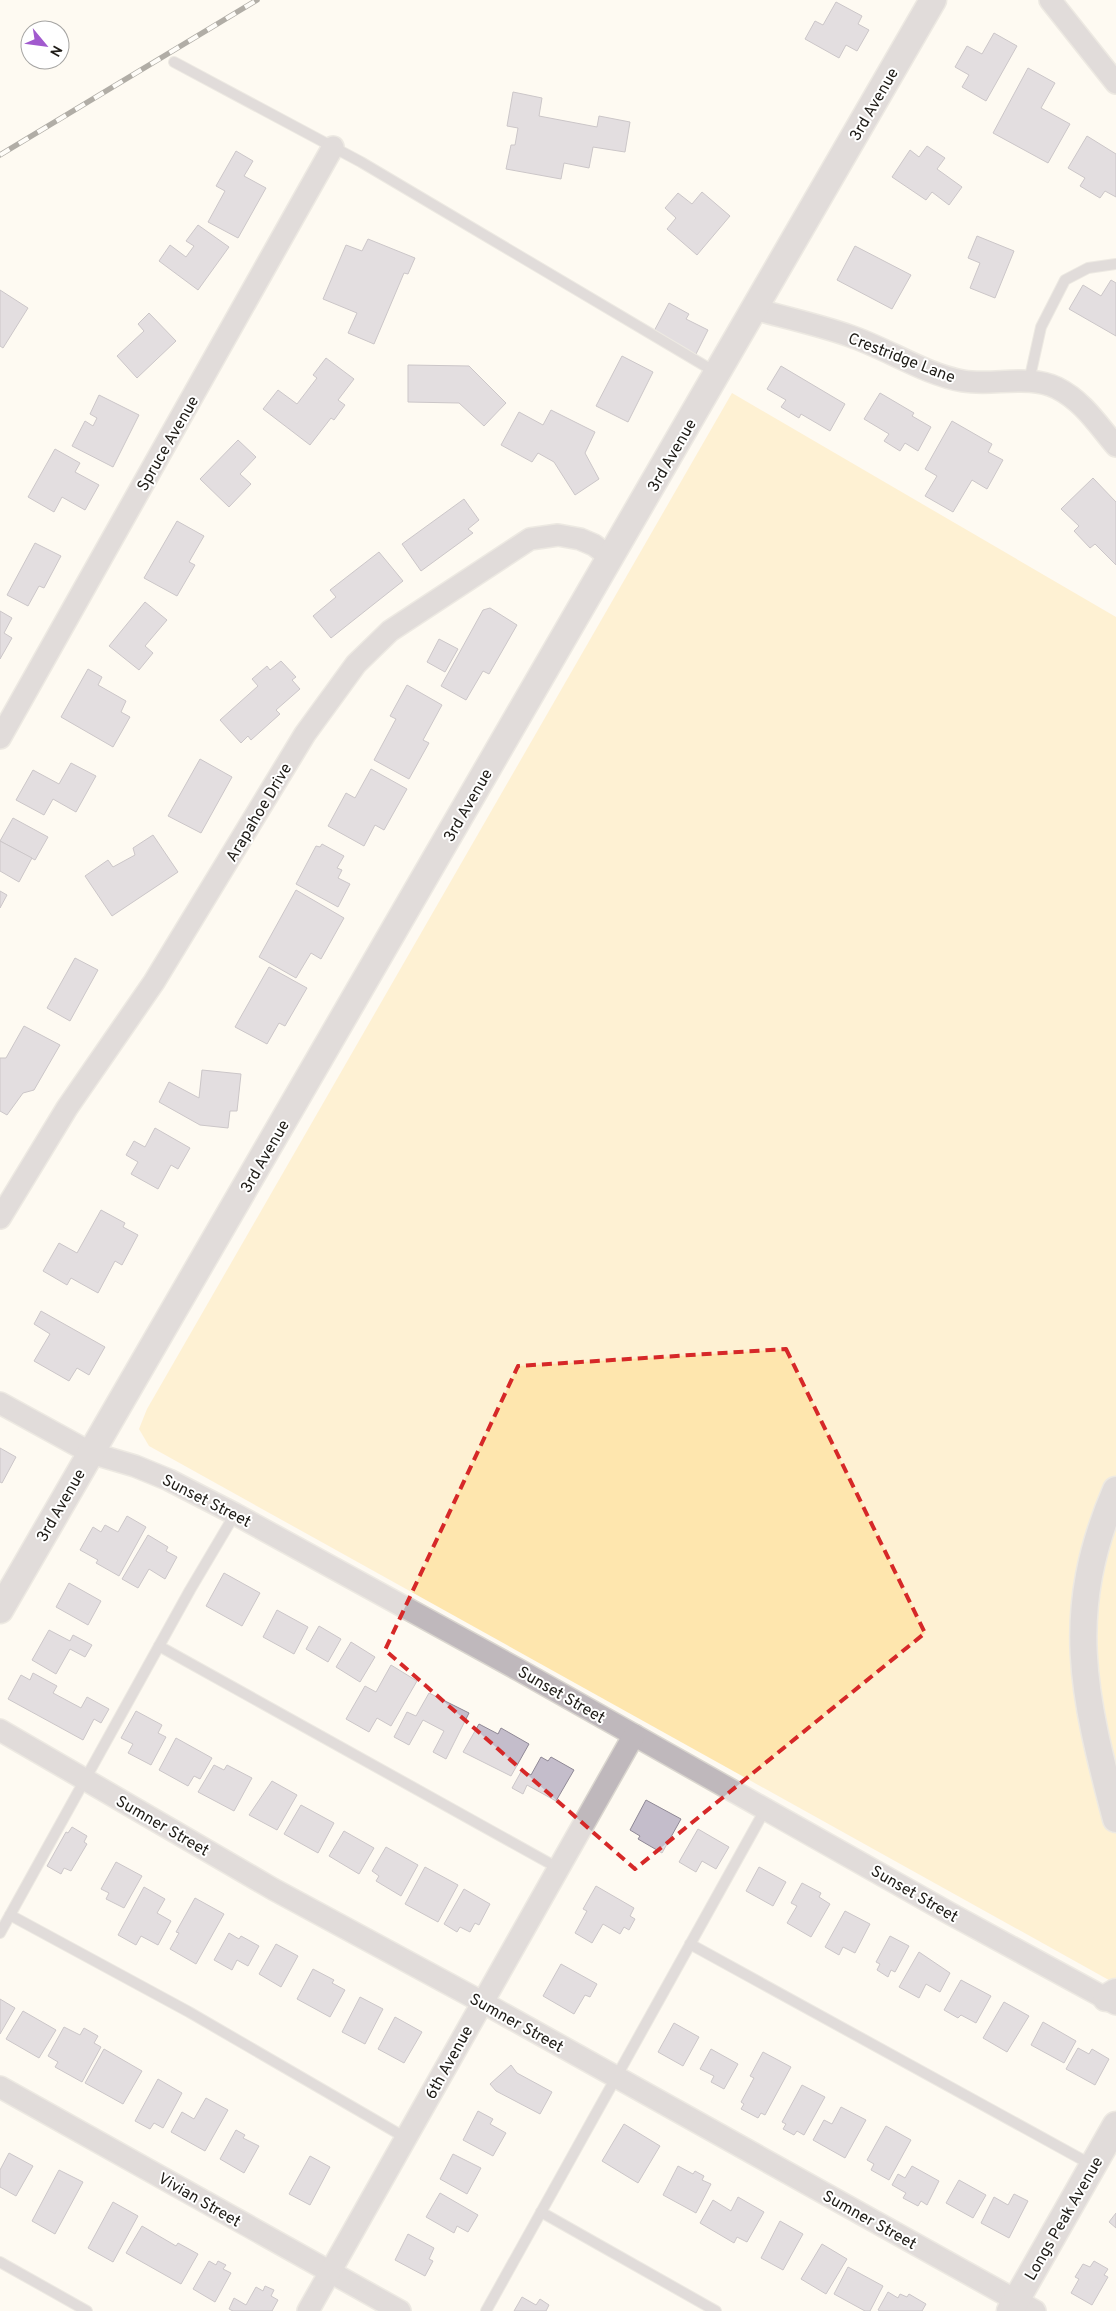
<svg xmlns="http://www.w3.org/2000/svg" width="1116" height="2311" viewBox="0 0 1116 2311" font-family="Overpass,sans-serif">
	<rect width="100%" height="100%" fill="#fefaf2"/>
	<path fill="#fee6ae" d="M732,393L1116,617V1984L149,1446L139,1429L147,1409Z"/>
	<g fill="#c4bdcb" stroke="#8f8895">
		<path d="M836,2L862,16L858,24L869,30L857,51L846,45L839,58L805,39L815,21L823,25Z"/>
		<path d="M994,33L1017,46L986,101L962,87L969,75L955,67L967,46L982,54Z"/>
		<path d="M1028,68L1055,83L1041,108L1070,124L1048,163L993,133Z"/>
		<path d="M513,92L542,98L539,116L597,127L599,116L630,122L625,152L593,147L589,168L564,163L561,179L506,169L511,145H515L518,128L507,126Z"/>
		<path d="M1087,136L1116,154V197L1105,191L1100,198L1080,186L1085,178L1068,168Z"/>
		<path d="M927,146L945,158L937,169L962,187L949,205L932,192L926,200L892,177L910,150L919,157Z"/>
		<path d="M236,151L253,161L244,176L266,188L238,238L208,222L225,191L216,186Z"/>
		<path d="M702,192L730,216L697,255L667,229L676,218L665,208L678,193L692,204Z"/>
		<path d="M198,225L229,247L198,290L159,261L170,245L186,257L194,246L186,241Z"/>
		<path d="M977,236L1014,251L995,298L970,288L980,263L968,258Z"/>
		<path d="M368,239L415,258L408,274L404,273L374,344L348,333L357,313L323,299L346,245L362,251Z"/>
		<path d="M855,246L911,275L892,309L837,280Z"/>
		<path d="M1111,280L1116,283V336L1069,309L1083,285L1101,296Z"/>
		<path d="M0,290L28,308L3,348L0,346Z"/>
		<path d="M669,303L689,314L686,319L708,330L696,354L653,333Z"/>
		<path d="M149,313L176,341L137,378L117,356L144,331L138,324Z"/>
		<path d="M622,356L653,372L628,422L596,406Z"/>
		<path d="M326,358L354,379L338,400L345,405L334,420L331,418L310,445L263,409L278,390L297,404L317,378L313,375Z"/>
		<path d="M408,365L469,366L506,403L484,426L459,403L408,402Z"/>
		<path d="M781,366L845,404L830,431L801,414L799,418L781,407L786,400L767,389Z"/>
		<path d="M880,393L914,413L912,416L931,427L918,451L905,443L900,451L884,441L889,434L864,419Z"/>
		<path d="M99,395L139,415L113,467L72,446L85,421L93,426L97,418L90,414Z"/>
		<path d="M551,410L595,432L585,453L599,479L575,495L554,462L538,453L532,462L501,445L519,412L543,425Z"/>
		<path d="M952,421L992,444L988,452L1003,460L987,489L972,480L953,512L925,496L937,476L925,469Z"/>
		<path d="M238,440L256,457L240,474L251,484L229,507L200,479Z"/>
		<path d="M55,449L80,463L75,472L99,485L85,510L62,497L54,512L28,497Z"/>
		<path d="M1093,478L1116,502V565L1095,544L1090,548L1074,531L1079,526L1061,509Z"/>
		<path d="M464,499L479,520L468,529L473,533L421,571L402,544Z"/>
		<path d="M177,521L204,536L189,562L195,565L177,596L144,578Z"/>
		<path d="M35,543L61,556L44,588L39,586L28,606L7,595Z"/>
		<path d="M379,552L403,581L331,638L313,616L336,597L330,590Z"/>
		<path d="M145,602L167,620L145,646L153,653L139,670L109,646Z"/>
		<path d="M490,608L517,625L489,674L483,671L466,700L441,686L483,610Z"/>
		<path d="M0,611L12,618L4,633L12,638L0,659Z"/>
		<path d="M439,639L458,649L445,672L427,662Z"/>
		<path d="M281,661L296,677L292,680L300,689L276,710L280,714L251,740L248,736L241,743L220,720L258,686L252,679L267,666L270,670Z"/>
		<path d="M88,669L102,677L98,685L126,701L121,712L130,717L113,747L61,717Z"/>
		<path d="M407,685L442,705L423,740L429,743L409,779L374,760L396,719L390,716Z"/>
		<path d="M200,759L232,777L201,833L168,816Z"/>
		<path d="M71,763L96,776L76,812L53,799L44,815L16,800L33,770L59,784Z"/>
		<path d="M371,769L407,789L384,830L375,825L364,846L328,826L346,793L355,798Z"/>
		<path d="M13,818L48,837L35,860L0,841Z"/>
		<path d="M153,835L178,872L112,916L85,876L108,860L113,867L135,855L133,848Z"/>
		<path d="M0,841L32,858L19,882L0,871Z"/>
		<path d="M322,844L344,856L337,868L342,870L338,878L350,884L338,907L296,884L316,846L320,847Z"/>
		<path d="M296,890L344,918L321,959L311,953L296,978L259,957Z"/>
		<path d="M0,891L7,895L0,908Z"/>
		<path d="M75,958L98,970L70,1021L47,1008Z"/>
		<path d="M269,967L307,988L285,1026L279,1023L267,1044L235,1027Z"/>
		<path d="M24,1026L60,1045L34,1090L23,1093L7,1115L0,1111V1058H6Z"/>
		<path d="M202,1070L241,1074L237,1111H230L228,1128L200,1125L159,1102L169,1082L199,1098Z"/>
		<path d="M155,1128L190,1148L178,1169L171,1165L158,1189L131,1174L138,1162L126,1155L134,1141L145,1147Z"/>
		<path d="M101,1210L125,1223L123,1227L138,1235L122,1265L115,1261L98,1293L71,1278L67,1285L43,1271L59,1243L77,1253Z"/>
		<path d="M41,1311L105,1347L89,1375L77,1368L69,1381L34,1361L50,1334L34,1324Z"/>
		<path d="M0,1448L16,1457L2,1483L0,1482Z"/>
		<path d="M127,1516L146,1527L119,1576L96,1563L98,1560L80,1550L93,1527L101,1532L105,1525L118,1532Z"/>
		<path d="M148,1535L168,1547L166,1551L177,1557L165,1579L149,1569L138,1588L122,1579Z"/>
		<path d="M224,1573L260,1593L242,1626L206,1606Z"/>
		<path d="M69,1583L101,1601L88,1625L56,1607Z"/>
		<path d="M277,1610L308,1627L294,1654L263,1637Z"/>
		<path d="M319,1626L341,1639L328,1662L306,1649Z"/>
		<path d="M49,1630L70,1641L73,1635L92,1645L85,1657L70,1649L56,1674L32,1660Z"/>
		<path d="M351,1642L375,1657L360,1682L336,1667Z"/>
		<path d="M391,1665L417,1681L391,1726L377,1718L369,1732L346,1719L365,1686L376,1692Z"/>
		<path d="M33,1673L57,1686L53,1693L81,1708L87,1697L109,1709L101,1723L94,1719L83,1740L8,1699L21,1675L30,1680Z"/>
		<path d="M429,1693L469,1713L446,1759L433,1752L444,1731L423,1720L409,1745L394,1737L407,1712L416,1716Z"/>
		<path d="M136,1711L162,1725L158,1733L166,1737L151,1765L128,1753L133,1744L121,1738Z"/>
		<path d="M479,1724L498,1734L501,1728L529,1744L511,1776L463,1752Z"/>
		<path d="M176,1738L212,1758L200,1779L194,1776L188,1786L159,1770Z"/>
		<path d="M541,1757L548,1761L551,1757L574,1770L556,1801L527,1785L523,1794L512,1788L522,1770L531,1775Z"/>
		<path d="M214,1765L224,1770L227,1765L252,1778L234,1811L198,1792Z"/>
		<path d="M272,1781L297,1795L277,1830L249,1815Z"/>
		<path d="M646,1800L681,1819L662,1853L638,1839L640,1836L630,1830Z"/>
		<path d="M301,1805L334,1823L318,1853L284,1834Z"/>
		<path d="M72,1827L87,1836L84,1842L87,1844L71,1871L64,1868L61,1874L47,1866L66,1832L68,1833Z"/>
		<path d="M698,1829L729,1847L716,1869L702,1861L696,1872L679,1862Z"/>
		<path d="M344,1831L374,1848L359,1874L329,1856Z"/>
		<path d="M386,1847L418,1865L401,1896L376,1881L379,1876L372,1871Z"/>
		<path d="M116,1862L142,1876L124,1908L106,1899L109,1893L101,1889Z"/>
		<path d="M425,1867L458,1885L438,1922L405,1904Z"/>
		<path d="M759,1867L786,1882L773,1906L746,1891Z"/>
		<path d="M802,1883L821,1893L819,1897L830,1904L811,1937L787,1923L797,1906L791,1903Z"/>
		<path d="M596,1886L634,1908L630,1916L635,1919L629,1930L624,1927L620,1934L603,1924L592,1943L575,1933L587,1911L583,1909Z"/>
		<path d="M144,1887L165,1899L157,1913L171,1921L158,1945L141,1936L136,1945L118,1935Z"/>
		<path d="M464,1889L490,1904L479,1925L475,1923L470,1932L460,1927L457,1932L444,1924Z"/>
		<path d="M195,1898L224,1914L196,1964L170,1949L179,1933L176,1932Z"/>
		<path d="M845,1911L870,1924L855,1953L843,1947L839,1955L825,1947Z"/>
		<path d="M229,1933L239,1939L241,1936L259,1946L248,1966L237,1960L232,1970L214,1960Z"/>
		<path d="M890,1936L909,1946L895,1972L891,1970L888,1977L877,1970L880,1964L876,1962Z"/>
		<path d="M276,1944L298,1956L281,1987L259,1974Z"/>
		<path d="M919,1952L950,1973L940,1992L926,1984L919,1998L899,1987Z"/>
		<path d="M561,1964L597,1984L590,1997L585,1995L574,2014L543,1996Z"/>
		<path d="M313,1969L334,1980L332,1983L345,1990L330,2017L297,1999Z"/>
		<path d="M961,1980L991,1996L976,2023L961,2015L958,2018L944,2010Z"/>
		<path d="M360,1997L383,2009L365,2044L342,2032Z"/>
		<path d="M0,1999L15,2008L0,2034Z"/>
		<path d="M1004,2002L1029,2016L1007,2052L983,2038Z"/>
		<path d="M23,2011L56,2030L39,2058L6,2039Z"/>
		<path d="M395,2017L422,2032L404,2063L378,2049Z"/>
		<path d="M1043,2022L1076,2041L1064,2063L1031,2045Z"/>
		<path d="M674,2023L699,2037L683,2066L658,2052Z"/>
		<path d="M64,2027L80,2035L84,2028L98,2036L94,2043L101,2047L82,2082L55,2067L58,2062L48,2056Z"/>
		<path d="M1078,2048L1089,2054L1092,2049L1109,2059L1095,2085L1066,2069Z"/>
		<path d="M104,2049L142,2071L123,2104L85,2083Z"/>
		<path d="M711,2049L738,2064L724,2089L711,2082L714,2076L700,2069Z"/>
		<path d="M763,2052L791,2067L765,2115L761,2113L758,2118L741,2109L744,2104L741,2102L754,2078L750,2076Z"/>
		<path d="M511,2065L517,2073L552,2092L540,2114L496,2091L490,2084Z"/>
		<path d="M158,2079L182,2093L163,2128L154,2123L150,2129L135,2121Z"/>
		<path d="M802,2085L825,2097L804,2135L797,2131L794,2135L783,2129L786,2124L782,2122Z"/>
		<path d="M206,2098L228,2110L205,2151L171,2132L182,2112L194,2119Z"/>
		<path d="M841,2107L866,2120L845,2158L813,2140L824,2120L832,2124Z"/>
		<path d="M478,2111L493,2119L490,2124L506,2133L493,2156L463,2140Z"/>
		<path d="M624,2124L660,2146L638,2183L602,2161Z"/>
		<path d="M886,2126L911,2140L889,2180L871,2170L874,2164L867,2160Z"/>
		<path d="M236,2130L245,2135L243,2138L259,2146L244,2173L220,2159Z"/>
		<path d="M9,2153L33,2166L16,2196L0,2187V2170Z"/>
		<path d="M453,2154L481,2168L467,2194L440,2179Z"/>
		<path d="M310,2156L330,2167L310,2205L289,2194Z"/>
		<path d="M678,2166L693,2174L695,2171L704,2176L702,2180L711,2184L696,2213L663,2195Z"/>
		<path d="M912,2166L939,2181L927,2205L921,2201L918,2206L903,2198L906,2193L892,2185L898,2174L905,2178Z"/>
		<path d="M59,2170L83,2182L55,2234L32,2221Z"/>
		<path d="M959,2180L986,2195L973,2218L946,2203Z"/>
		<path d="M440,2193L478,2215L468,2232L457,2226L454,2233L426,2217Z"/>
		<path d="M1014,2194L1028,2201L1009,2238L981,2223L994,2197L1008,2205Z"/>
		<path d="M738,2197L764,2212L747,2242L737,2237L734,2243L700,2223L713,2200L731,2211Z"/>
		<path d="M113,2202L138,2216L113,2262L88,2248Z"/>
		<path d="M1116,2213V2228L1109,2222Z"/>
		<path d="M780,2221L803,2234L783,2270L761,2258Z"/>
		<path d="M142,2226L176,2246L178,2243L198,2254L181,2284L126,2253Z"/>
		<path d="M408,2234L434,2248L429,2259L433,2261L425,2276L395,2260Z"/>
		<path d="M822,2244L847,2259L826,2294L801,2279Z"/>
		<path d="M209,2261L216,2265L218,2261L226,2265L223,2269L231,2273L215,2302L193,2289Z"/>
		<path d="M1094,2261L1108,2269L1104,2275L1108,2277L1092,2305L1071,2293L1079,2279L1075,2277L1083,2264L1090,2267Z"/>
		<path d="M848,2267L883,2286L870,2311H865L834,2294Z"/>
		<path d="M265,2286L274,2290L271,2296L278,2300L272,2311H233L229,2309L234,2298L246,2305L256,2287L263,2291Z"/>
		<path d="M888,2292L898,2298L900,2294L907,2297L909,2294L926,2304L922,2311H880L878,2310Z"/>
		<path d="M522,2297L536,2305L540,2299L549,2305L546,2311H514Z"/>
	</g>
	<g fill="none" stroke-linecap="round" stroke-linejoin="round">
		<g stroke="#dad6cf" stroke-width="12">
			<g id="service">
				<path d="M174,62L361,162L717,373"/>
				<path d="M1029,381L1041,327L1065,280L1088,268L1116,264"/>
				<path d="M159,1646L558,1868"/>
				<path d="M10,1915L189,2012L406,2138"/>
				<path d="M0,1933L190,1590L235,1514"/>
				<path d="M690,1944L1092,2165"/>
				<path d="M541,2212L716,2311"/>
				<path d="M0,2262L87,2311"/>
				<path d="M486,2311L766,1808"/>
			</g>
		</g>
		<g stroke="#dad6cf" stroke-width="24">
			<g id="minor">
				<path d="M1050,0L1116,83"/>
				<path d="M755,309C786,318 819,325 850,336C888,349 924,374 963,381C994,386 1029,374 1057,388C1083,401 1098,425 1116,446"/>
				<path d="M0,738L333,147"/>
				<path d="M0,1218L67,1108L154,982L305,734L356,664L390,631L530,539L558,535L580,539L594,545L611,558"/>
				<path d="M0,1403L91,1453L135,1466L169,1480L235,1514L519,1670L949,1913L1116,2004"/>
				<path d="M0,1730L273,1889L482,2002L1035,2311"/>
				<path d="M0,2087L400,2311"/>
				<path d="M308,2311L634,1735"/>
			</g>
		</g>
		<g stroke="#dad6cf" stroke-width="29">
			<g id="tertiary">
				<path d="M1116,1490C1063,1613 1083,1694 1116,1819"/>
				<path d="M0,1610L933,0"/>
				<path d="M1106,1998L1116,1992"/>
				<path d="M1010,2311L1116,2125"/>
			</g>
		</g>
		<use href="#service" stroke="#bfb8bc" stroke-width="10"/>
		<use href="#minor" stroke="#bfb8bc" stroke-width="21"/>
		<use href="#tertiary" stroke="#bfb8bc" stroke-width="26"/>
		<g stroke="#54514b" stroke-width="5.5">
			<path id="rail" d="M0,155L257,0"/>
		</g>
		<use href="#rail" stroke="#fff" stroke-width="4" stroke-dasharray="11" stroke-linecap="butt"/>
	</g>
	<path d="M0 0H1116V2311H0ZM786,1349L925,1633L635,1869L385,1650L518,1366Z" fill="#fefaf2" fill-opacity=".55" fill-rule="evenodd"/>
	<path fill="none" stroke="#d62828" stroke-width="4" stroke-dasharray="10 6" stroke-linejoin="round" d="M786,1349L925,1633L635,1869L385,1650L518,1366Z"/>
	<g text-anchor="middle" stroke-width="4" stroke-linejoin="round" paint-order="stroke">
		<g font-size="16" fill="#1f1c17" stroke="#fff">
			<text transform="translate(873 104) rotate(-60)" y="6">3rd Avenue</text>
			<text transform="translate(902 357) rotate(21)" y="6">Crestridge Lane</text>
			<text transform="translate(167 443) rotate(-60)" y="6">Spruce Avenue</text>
			<text transform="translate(671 455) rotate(-60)" y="6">3rd Avenue</text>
			<text transform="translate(467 805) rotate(-60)" y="6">3rd Avenue</text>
			<text transform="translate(258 812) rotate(-59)" y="6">Arapahoe Drive</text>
			<text transform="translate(264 1156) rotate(-60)" y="6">3rd Avenue</text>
			<text transform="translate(207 1500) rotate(27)" y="6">Sunset Street</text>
			<text transform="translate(60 1505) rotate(-60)" y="6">3rd Avenue</text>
			<text transform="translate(562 1694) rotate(30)" y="6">Sunset Street</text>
			<text transform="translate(163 1825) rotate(30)" y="6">Sumner Street</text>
			<text transform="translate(915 1893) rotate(30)" y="6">Sunset Street</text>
			<text transform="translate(517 2022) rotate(29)" y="6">Sumner Street</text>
			<text transform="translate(448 2062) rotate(-61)" y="6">6th Avenue</text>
			<text transform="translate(200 2199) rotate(30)" y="6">Vivian Street</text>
			<text transform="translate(1063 2218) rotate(-60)" y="6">Longs Peak Avenue</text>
			<text transform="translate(870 2219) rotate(29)" y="6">Sumner Street</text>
		</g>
	</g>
	<g transform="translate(45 45) rotate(119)"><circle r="24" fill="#ffffff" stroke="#a5a4a2"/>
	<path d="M0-4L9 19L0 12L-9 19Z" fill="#a15ace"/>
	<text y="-8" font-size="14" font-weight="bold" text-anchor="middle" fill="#1f1c17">N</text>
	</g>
</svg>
